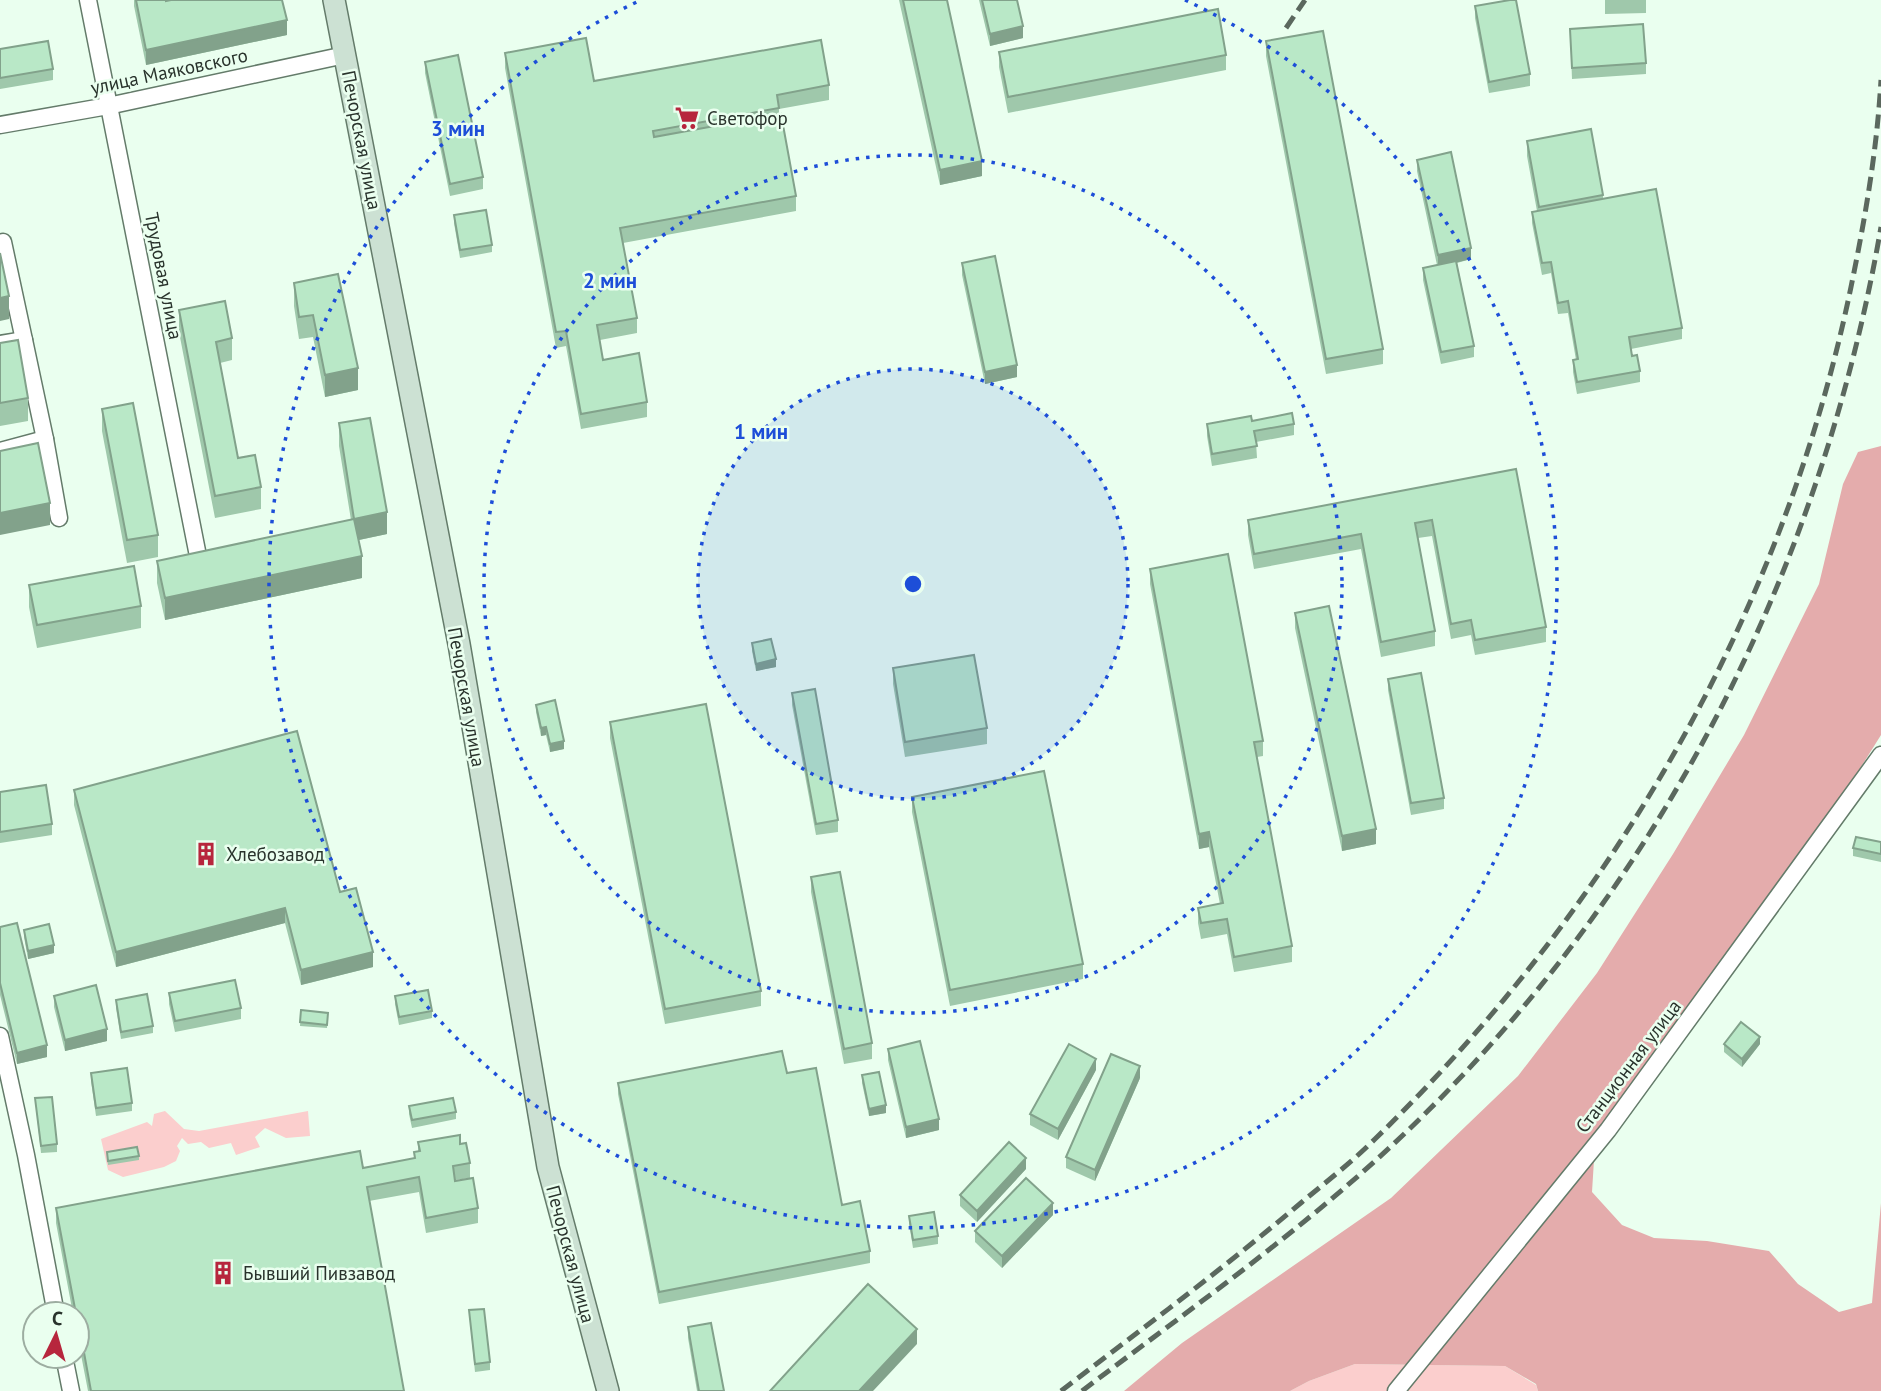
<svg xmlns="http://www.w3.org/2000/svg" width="1881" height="1391" viewBox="0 0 1881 1391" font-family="'PT Sans',sans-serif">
	<rect width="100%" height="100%" fill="#eaffef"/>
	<g fill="#fbcecd">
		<path d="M165,1111L184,1129L199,1131L308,1111L310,1136L286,1138L265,1128L255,1137L260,1147L236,1155L231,1143L209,1148L201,1142L188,1144L182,1138L177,1146L180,1151L176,1161L164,1167L123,1177L108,1170L101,1139L147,1122L152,1126L154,1114Z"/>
		<path d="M1355,1364L1505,1366L1536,1385L1538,1391H1290L1309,1381Z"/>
	</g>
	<path fill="#e4acac" d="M1881,446V735L1839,802L1595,1144L1592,1192L1622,1225L1654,1238L1707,1241L1769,1251L1798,1284L1839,1312L1872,1303L1881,1203V1391H1538L1536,1384L1505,1366L1355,1364L1309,1381L1290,1391H1124L1182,1343L1391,1198L1518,1076L1597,973L1673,854L1744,735L1819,584L1843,484L1858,452Z"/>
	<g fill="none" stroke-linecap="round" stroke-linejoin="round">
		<g stroke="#647b6a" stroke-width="19">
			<g id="street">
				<path d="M88,0L199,561"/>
				<path d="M0,125L108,106L345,55"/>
				<path d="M3,242L24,340"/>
				<path d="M0,344L24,340L45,439"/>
				<path d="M0,451L45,439L59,518"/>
				<path d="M0,1036L26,1155L56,1314"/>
				<path d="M64,1356L71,1391"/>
				<path d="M1396,1391L1608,1130L1881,755"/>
			</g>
		</g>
		<g stroke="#647b6a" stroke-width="24">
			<path id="secondary" d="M334,0L459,644L548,1167L608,1391"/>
		</g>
		<use href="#street" stroke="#fff" stroke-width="16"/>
		<use href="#secondary" stroke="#cce1d3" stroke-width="21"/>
		<g stroke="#5b685e" stroke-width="5" stroke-dasharray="14 7" stroke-linecap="butt">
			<path d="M1286,28L1305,0"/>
			<path d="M1061,1391C1142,1329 1224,1268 1302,1202C1326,1182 1352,1162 1375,1139C1612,909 1784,612 1851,287C1865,219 1877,150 1881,80"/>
			<path d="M1082,1391C1181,1316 1283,1244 1375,1161C1645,917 1819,584 1881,227"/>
		</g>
	</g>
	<g fill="#9fc8ab">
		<path d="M134,0H166L287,35L146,65L134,6Z"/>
		<path d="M899,0H947L982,176L940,185Z"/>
		<path d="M979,0H1017L1023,38L990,46Z"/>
		<path d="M1605,0H1646V13L1605,14Z"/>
		<path d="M1475,6L1530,74V86L1489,93L1475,18Z"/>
		<path d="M1570,29L1646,63V74L1572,79Z"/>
		<path d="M1266,41L1383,349V364L1326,374L1266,56Z"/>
		<path d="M0,49L53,69V80L0,89Z"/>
		<path d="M999,52L1226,55V70L1008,113L999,67Z"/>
		<path d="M505,53L594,81L829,85V100L779,109V115L796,196V211L623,243L637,318V333L600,340L603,360L647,402V417L581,429L566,346L556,348L505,68Z"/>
		<path d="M425,62L483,177V189L450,196L425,73Z"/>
		<path d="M1527,141L1603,195V199L1682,328V339L1631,349L1632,356L1640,371V382L1577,394L1573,372V360H1576L1568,313L1558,314L1551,273L1542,275L1532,223V212L1537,211L1527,156Z"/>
		<path d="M1417,160L1471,259L1457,263L1474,346V357L1441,364L1423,280V268L1437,265L1417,171Z"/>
		<path d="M454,215L492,245V252L460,258L454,223Z"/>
		<path d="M962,263L1017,377L985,384L962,275Z"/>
		<path d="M294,283L358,390L325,397L313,337L299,339L294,306Z"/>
		<path d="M179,310L232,338V360L220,363L238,458L261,487V509L215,518L179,332Z"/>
		<path d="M0,343L28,398V421L0,426Z"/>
		<path d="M102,409L158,535V557L127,563L102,431Z"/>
		<path d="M1252,421L1294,424V435L1256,442L1257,458L1212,466L1207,436V424Z"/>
		<path d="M339,423L387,534L359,540L362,578L165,620L157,583V561L351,520L339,446Z"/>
		<path d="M1516,469L1546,627V642L1475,655L1471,635L1451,639L1432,536L1418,538L1435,631V646L1381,657L1361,549L1254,569L1248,535V520Z"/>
		<path d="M1150,569L1263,741V756L1257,757L1292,946V962L1234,972L1227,934L1201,939L1198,923V908L1220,904L1209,847L1199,849L1150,584Z"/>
		<path d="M29,585L141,606V628L37,648L29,607Z"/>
		<path d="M1295,613L1376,844L1342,851L1295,628Z"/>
		<path d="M752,643L776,667L756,671L752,651Z"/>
		<path d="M893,668L987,728V744L905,757L893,684Z"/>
		<path d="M1388,679L1444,798V809L1411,815L1388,690Z"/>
		<path d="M792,693L838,820V832L816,835L792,705Z"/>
		<path d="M536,705L564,749L550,752L546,735L541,736L536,712Z"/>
		<path d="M610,722L761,991V1006L665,1024L610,738Z"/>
		<path d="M74,790L340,892L373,967L301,985L285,923L116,967L74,805Z"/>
		<path d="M0,792L52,824V835L0,843Z"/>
		<path d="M912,797L1083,964V979L950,1006L912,812Z"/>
		<path d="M1881,842V862L1853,856V848Z"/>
		<path d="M811,877L872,1043V1059L844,1064L811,892Z"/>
		<path d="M0,927L47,1057L17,1064L0,995Z"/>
		<path d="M24,930L54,953L28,959L24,937Z"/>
		<path d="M169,993L241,1008V1019L175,1032L169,1004Z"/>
		<path d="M54,996L107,1041L65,1051L54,1007Z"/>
		<path d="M395,996L432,1011V1018L399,1025L395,1004Z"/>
		<path d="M116,1000L153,1026V1033L121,1039L116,1008Z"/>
		<path d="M301,1010L328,1013L327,1028L300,1026Z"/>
		<path d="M1724,1044H1760L1742,1067L1724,1052Z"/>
		<path d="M888,1049L939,1130L906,1138L888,1060Z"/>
		<path d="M1096,1070L1058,1140L1030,1125V1114Z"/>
		<path d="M91,1073L132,1103V1111L96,1116L91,1081Z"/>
		<path d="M787,1073L842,1205L870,1251V1263L659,1304L618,1094V1083Z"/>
		<path d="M862,1075L886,1113L869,1116L862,1083Z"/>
		<path d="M1140,1078L1095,1181L1066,1168V1157Z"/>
		<path d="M35,1098L57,1144V1152L41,1153Z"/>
		<path d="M409,1106L456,1112V1119L412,1128L409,1114Z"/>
		<path d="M418,1142L460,1144L470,1163V1178L455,1180L478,1208V1223L426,1233L419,1192L369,1201L404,1391H88L77,1334V1314H73L56,1223V1208L363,1168L414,1158V1152L418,1151Z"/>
		<path d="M107,1152L139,1156V1160L108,1165Z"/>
		<path d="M1026,1169L977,1222L960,1206V1195Z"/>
		<path d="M1053,1215L1002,1268L975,1242V1231Z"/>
		<path d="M909,1216L938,1236V1244L913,1248L909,1223Z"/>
		<path d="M469,1310L490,1362V1370L475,1372Z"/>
		<path d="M688,1327L724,1391H697L688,1338Z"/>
	</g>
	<g fill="#82a28b">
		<path d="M287,20V35L146,65V50Z"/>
		<path d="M1023,26V38L990,46V34Z"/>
		<path d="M982,161V176L940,185V170Z"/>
		<path d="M1471,248V259L1438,267V255Z"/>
		<path d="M9,296V319L0,321V298Z"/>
		<path d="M1017,365V377L985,384V372Z"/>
		<path d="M358,368V390L325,397V375Z"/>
		<path d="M50,503V525L0,535V513Z"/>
		<path d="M387,512V534L354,541V519Z"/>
		<path d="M362,556V578L165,620V598Z"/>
		<path d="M776,659V667L756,671V664Z"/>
		<path d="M546,727V735L541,736V728Z"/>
		<path d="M564,741V749L550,752V744Z"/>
		<path d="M1376,829V844L1342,851V836Z"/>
		<path d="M1209,832V847L1199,849V834Z"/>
		<path d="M285,908V923L116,967V952Z"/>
		<path d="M54,945V953L28,959V951Z"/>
		<path d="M373,952V967L301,985V970Z"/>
		<path d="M107,1029V1041L65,1051V1040Z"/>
		<path d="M1760,1037V1044L1742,1067V1059Z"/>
		<path d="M47,1045V1057L17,1064V1053Z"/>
		<path d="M1096,1059V1070L1058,1140V1129Z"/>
		<path d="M1140,1066V1078L1095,1181V1170Z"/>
		<path d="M886,1105V1113L869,1116V1109Z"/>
		<path d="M939,1119V1130L906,1138V1127Z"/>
		<path d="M1026,1158V1169L977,1222V1211Z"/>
		<path d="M1053,1203V1215L1002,1268V1256Z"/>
		<path d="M917,1329V1344L873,1391H859Z"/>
	</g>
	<g fill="#b9e8c7" stroke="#82a28b" stroke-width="2">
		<path d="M136,0H166V1L171,0H282L287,20L146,50Z"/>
		<path d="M903,0H947L982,161L940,170Z"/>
		<path d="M982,0H1017L1023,26L990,34Z"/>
		<path d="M1510,0H1516L1530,74L1489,82L1475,6Z"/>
		<path d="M1218,9L1226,55L1008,97L999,52Z"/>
		<path d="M1643,24L1646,63L1572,68L1570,29Z"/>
		<path d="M1323,31L1383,349L1326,359L1266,41Z"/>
		<path d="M586,38L594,81L821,40L829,85L777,95L779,108L653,131L654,137L781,114L796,196L620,228L637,318L597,325L603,360L639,353L647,402L581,414L566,331L556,332L505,53Z"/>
		<path d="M48,41L53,69L0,78V49Z"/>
		<path d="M458,55L483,177L450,184L425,62Z"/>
		<path d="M1591,129L1603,195L1539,207L1527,141Z"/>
		<path d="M1451,152L1471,248L1438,255L1417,160Z"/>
		<path d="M1656,189L1682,328L1629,337L1632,356L1637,355L1640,371L1577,382L1573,360L1578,359L1568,301L1558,303L1551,262L1542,263L1532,212Z"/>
		<path d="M486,210L492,245L460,250L454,215Z"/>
		<path d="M0,253L9,296L0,298Z"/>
		<path d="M995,256L1017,365L985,372L962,263Z"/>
		<path d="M1456,261L1474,346L1441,352L1423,268Z"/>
		<path d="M338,274L358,368L325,375L313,315L299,317L294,283Z"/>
		<path d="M225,301L232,338L216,342L238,458L255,455L261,487L215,496L179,310Z"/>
		<path d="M18,340L28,398L0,403V343Z"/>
		<path d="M133,403L158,535L127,540L102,409Z"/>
		<path d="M1292,413L1294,424L1254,431L1257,446L1212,454L1207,424L1251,416L1252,421Z"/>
		<path d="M370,418L387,512L354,519L362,556L165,598L157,561L354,519L339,423Z"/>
		<path d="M38,443L50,503L0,513V451Z"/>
		<path d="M1516,469L1546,627L1475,640L1471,620L1451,624L1432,520L1415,523L1435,631L1381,642L1361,534L1254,554L1248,520Z"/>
		<path d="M1228,554L1263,741L1254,742L1292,946L1234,957L1227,919L1201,923L1198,908L1223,903L1209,832L1199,834L1150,569Z"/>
		<path d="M134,566L141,606L37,625L29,585Z"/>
		<path d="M1329,606L1376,829L1342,836L1295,613Z"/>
		<path d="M771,639L776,659L756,664L752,643Z"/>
		<path d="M974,655L987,728L905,742L893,668Z"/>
		<path d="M1421,673L1444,798L1411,803L1388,679Z"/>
		<path d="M815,689L838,820L816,824L792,693Z"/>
		<path d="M555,700L564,741L550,744L546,727L541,728L536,705Z"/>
		<path d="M706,704L761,991L665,1009L610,722Z"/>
		<path d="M297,731L340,892L356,888L373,952L301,970L285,908L116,952L74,790Z"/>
		<path d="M1044,771L1083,964L950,990L912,797Z"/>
		<path d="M46,785L52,824L0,832V792Z"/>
		<path d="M1856,837L1881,842V854L1853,848Z"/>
		<path d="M840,872L872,1043L844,1049L811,877Z"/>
		<path d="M17,923L47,1045L17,1053L0,983V927Z"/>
		<path d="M49,924L54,945L28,951L24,930Z"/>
		<path d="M235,980L241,1008L175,1021L169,993Z"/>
		<path d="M96,985L107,1029L65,1040L54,996Z"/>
		<path d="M428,990L432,1011L399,1017L395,996Z"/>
		<path d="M147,994L153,1026L121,1032L116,1000Z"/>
		<path d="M301,1010L328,1013L327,1025L300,1022Z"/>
		<path d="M1741,1022L1760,1037L1742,1059L1724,1044Z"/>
		<path d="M920,1041L939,1119L906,1127L888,1049Z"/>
		<path d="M1069,1044L1096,1059L1058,1129L1030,1114Z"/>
		<path d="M782,1051L787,1073L816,1068L842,1205L860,1201L870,1251L659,1292L618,1083Z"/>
		<path d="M1111,1054L1140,1066L1095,1170L1066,1157Z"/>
		<path d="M127,1068L132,1103L96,1108L91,1073Z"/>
		<path d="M879,1072L886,1105L869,1109L862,1075Z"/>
		<path d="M52,1097L57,1144L41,1146L35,1098Z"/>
		<path d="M453,1098L456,1112L412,1120L409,1106Z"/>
		<path d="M460,1135V1144L466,1143L470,1163L453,1166L455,1181L473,1178L478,1208L426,1218L419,1177L367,1187L404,1391H91L77,1314H76L56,1208L360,1151L363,1168L415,1158L414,1152L420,1151L418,1142Z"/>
		<path d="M1009,1142L1026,1158L977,1211L960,1195Z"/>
		<path d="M137,1147L139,1156L108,1161L107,1152Z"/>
		<path d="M1026,1178L1053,1203L1002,1256L975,1231Z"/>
		<path d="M934,1212L938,1236L913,1240L909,1216Z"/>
		<path d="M868,1284L917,1329L859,1391H770Z"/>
		<path d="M484,1309L490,1362L475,1364L469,1310Z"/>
		<path d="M711,1323L724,1391H699L688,1327Z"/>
	</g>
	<circle cx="913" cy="584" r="215" fill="#1d4ed8" fill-opacity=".12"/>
	<g fill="none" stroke="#1d4ed8" stroke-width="3.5" stroke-dasharray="3.5 7">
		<circle cx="913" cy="584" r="215"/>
		<circle cx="913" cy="584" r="429"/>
		<path d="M1185 0A644 644 0 1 1 641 0"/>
	</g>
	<defs>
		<g id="supermarket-bare" transform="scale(1.89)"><path d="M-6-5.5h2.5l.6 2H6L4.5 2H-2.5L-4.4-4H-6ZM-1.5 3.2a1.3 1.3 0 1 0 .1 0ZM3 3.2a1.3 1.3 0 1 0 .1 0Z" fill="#b7263d" stroke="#eaffef" stroke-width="2.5" paint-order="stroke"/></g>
		<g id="building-bare" transform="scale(1.89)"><path d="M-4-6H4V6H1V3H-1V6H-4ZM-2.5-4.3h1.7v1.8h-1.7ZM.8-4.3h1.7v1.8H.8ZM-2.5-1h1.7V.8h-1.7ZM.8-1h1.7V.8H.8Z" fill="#b7263d" stroke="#eaffef" stroke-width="2.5" paint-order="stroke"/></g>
	</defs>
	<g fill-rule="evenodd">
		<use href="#supermarket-bare" x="687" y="118"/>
		<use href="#building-bare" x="206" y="854"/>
		<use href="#building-bare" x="223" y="1273"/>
	</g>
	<g text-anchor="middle" stroke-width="5" stroke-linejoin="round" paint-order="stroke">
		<g font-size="19" fill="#29332c" stroke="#eaffef">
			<text transform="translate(169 71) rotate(-12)" y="7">улица Маяковского</text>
			<text transform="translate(362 140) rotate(79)" y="7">Печорская улица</text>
			<text transform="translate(164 276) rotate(79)" y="7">Трудовая улица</text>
			<text transform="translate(467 697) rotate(80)" y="7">Печорская улица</text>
			<text transform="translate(1628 1066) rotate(-53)" y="7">Станционная улица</text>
			<text transform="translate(571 1254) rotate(75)" y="7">Печорская улица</text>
		</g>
		<g font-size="19" fill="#29332c" stroke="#eaffef" text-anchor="start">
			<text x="707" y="125">Светофор</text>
			<text x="226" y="861">Хлебозавод</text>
			<text x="243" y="1280">Бывший Пивзавод</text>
		</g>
	</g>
	<circle cx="913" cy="584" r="10" fill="#1d4ed8" stroke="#eaffef" stroke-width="3.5"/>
	<g font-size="21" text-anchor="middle" font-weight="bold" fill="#1d4ed8" stroke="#eaffef" stroke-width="5" stroke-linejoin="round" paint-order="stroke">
		<text x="458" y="136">3 мин</text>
		<text x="610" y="288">2 мин</text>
		<text x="761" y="439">1 мин</text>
	</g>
	<g transform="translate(56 1335) rotate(5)"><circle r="33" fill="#eaffef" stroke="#9dada1" stroke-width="2"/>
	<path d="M0-5L12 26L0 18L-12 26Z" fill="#b7263d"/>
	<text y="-10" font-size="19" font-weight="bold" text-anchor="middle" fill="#29332c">С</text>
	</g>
</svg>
